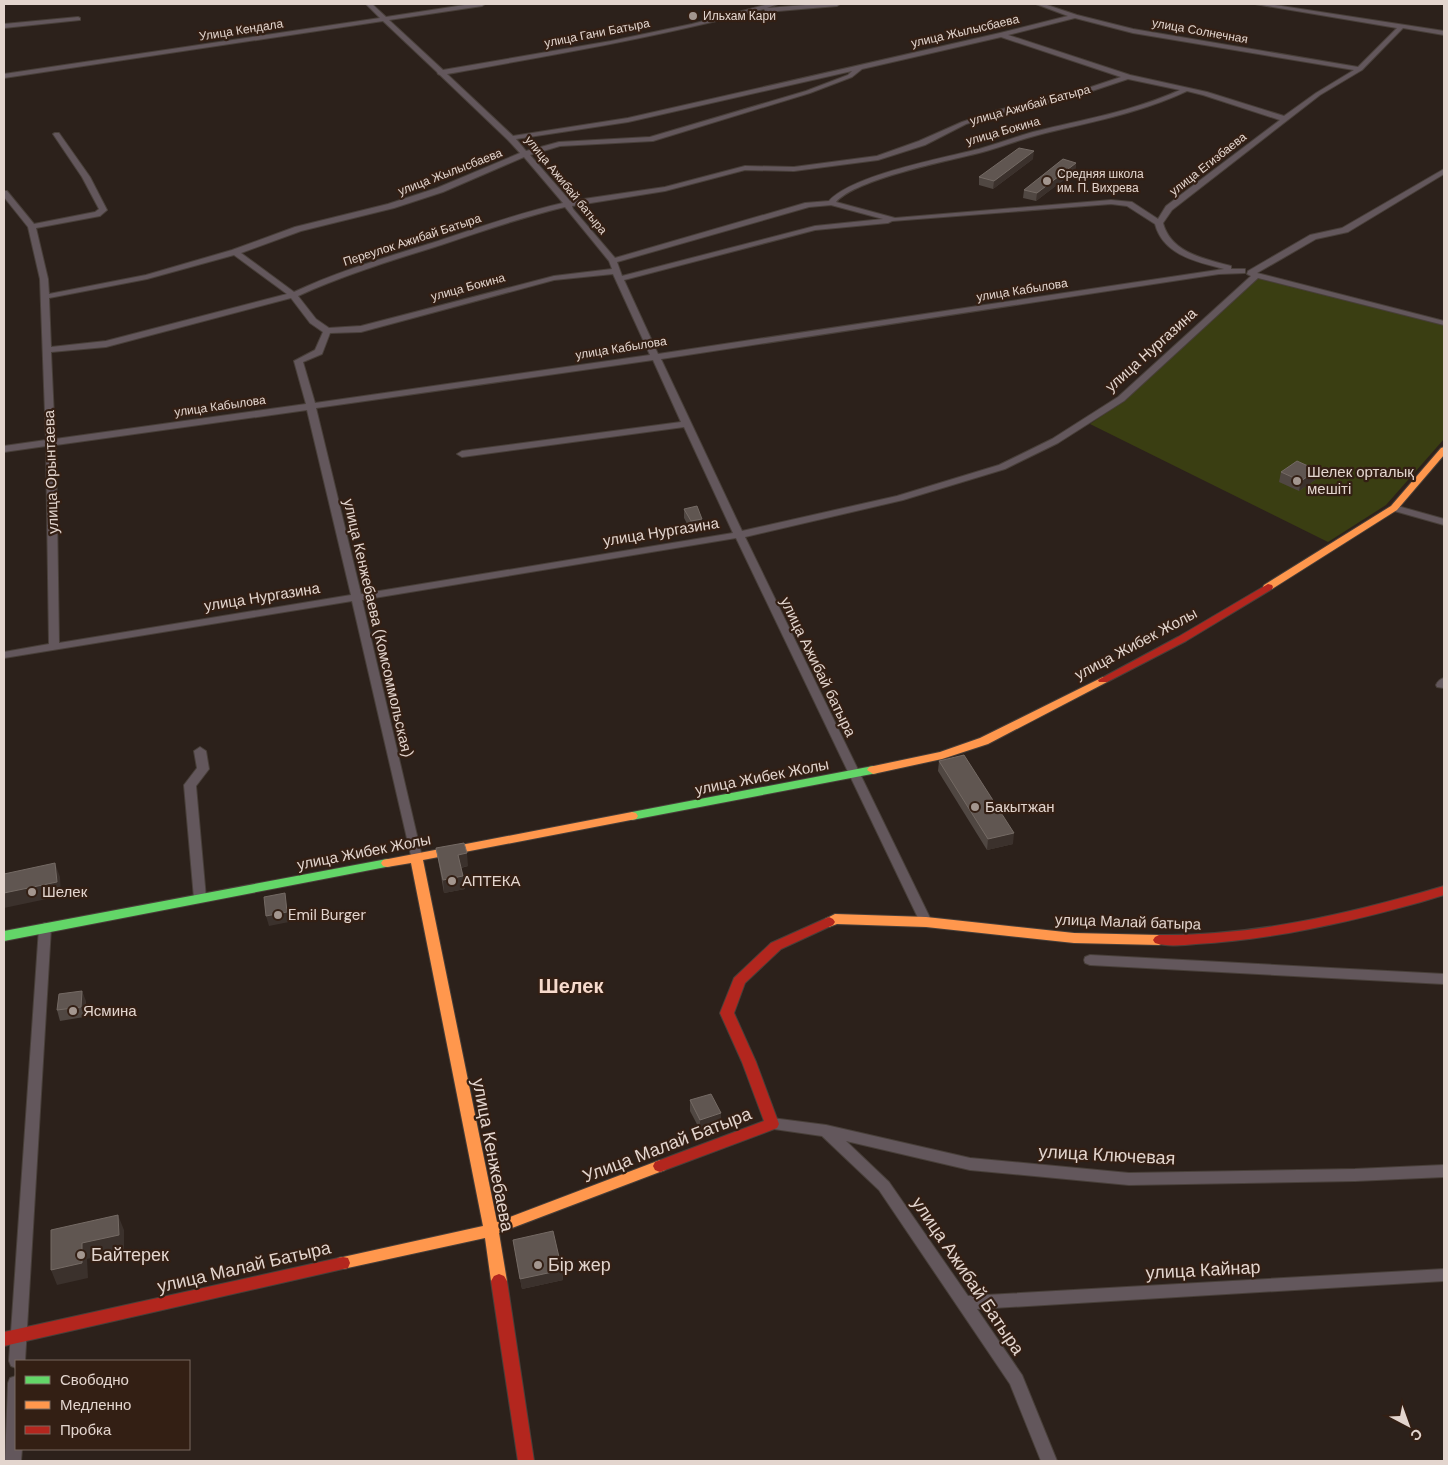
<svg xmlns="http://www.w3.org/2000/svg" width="1448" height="1465" viewBox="0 0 1448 1465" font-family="'DM Sans',sans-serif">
	<rect width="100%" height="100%" fill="#2c211b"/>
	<path fill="#3a3e12" d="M1259,276L1444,324V439L1386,505L1328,542L1090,424L1125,400Z"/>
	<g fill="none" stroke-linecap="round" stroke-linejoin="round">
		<g stroke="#483f39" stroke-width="2">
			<g id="street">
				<path d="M366,4H372L386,17L471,4H485L482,6L389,20L443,70L611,41L692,24L769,4H778L767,8L818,4H840L837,6L766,12L764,9C659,37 553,55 447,74L513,136L628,118L1000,33L1068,16L1036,4H1044L1077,15L1133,29L1358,67L1397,28L1255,4H1268L1444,31V35L1403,28L1362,70L1320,95L1172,210L1163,223C1171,253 1205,259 1231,266V269H1245V273L1219,274L661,359L742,531L897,496L999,465L1052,439L1118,397L1251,276L1247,274L1248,271L1310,235L1342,228L1444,169V174L1348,232L1316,239L1257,273L1444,321V325L1258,278L1124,401L1058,443L1005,469L903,500L745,537L932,922L930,925H922L920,922L736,538L362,600L422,857L420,860H412L352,601L4,658V652L49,644L46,446L4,452V446L46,440L40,279L28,227L4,197V191H7L34,224L95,212L99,209L82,177L53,134L55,133H59L90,177L107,210L100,216L36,228L48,279L49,294L146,275L232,250L295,227L388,204L437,188L520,153L508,140L440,75L438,74L437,72L383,21L4,78V74L380,18ZM1075,18L1133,33L1354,70L1316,93L1284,116L1207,92L1130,75L1008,35ZM1001,37L1121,77L1070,94L998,110L962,122L919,141L877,156L794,167L745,166L665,187L570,201L530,155L560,146L653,141L810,93L852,77L862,69ZM852,71L848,75L806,91L650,137L559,142L526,151L516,139L628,122ZM1128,79L1180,90C1131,112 1085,119 1033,132C1015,137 997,144 979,149C943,158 852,175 829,201L805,203L615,258L573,209L572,206L665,191L745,170L794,171L878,160L925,145L966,124L1002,113L1074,97ZM1187,91L1203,95L1280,120L1166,206L1158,219L1132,202L1111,200L895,218L836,202C856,179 947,161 979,153C999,148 1018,140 1038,135C1089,122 1138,114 1187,91ZM524,157L563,203C519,213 477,228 435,242C387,257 339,271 294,292L241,253L301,231L394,208L443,192ZM1111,204L1127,206L1155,224C1163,255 1197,262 1224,269L658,354L624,280L815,230L888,223L892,221ZM831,205L883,219L815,226L622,276L617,262L809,207ZM565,207L609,261L612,269L554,276L361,326L329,328L316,319L298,296C344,275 393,260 441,245C482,231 523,217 565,207ZM234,255L287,294L106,341L51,347L49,298L147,279ZM613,274L650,355L315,403L303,362L322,354L330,333L361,332L554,280ZM291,298L310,323L323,332L315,350L294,361L306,404L55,439L51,352L106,347ZM653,360L681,422L462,451L457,454L462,457L684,427L733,533L361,594L316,408ZM307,410L351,595L59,643L56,445Z"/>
				<path d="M78,17L80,18V20L4,28V24Z"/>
				<path d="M1394,505L1444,519V525L1391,510L1389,508Z"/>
				<path d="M1444,678V688L1437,687L1436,685C1438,681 1440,679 1444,678Z"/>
				<path d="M200,747L206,751L209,769L196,786L206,898L204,901H196L194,898L184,785L197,768L194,751Z"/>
				<path d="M45,923L49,925L51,928L25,1361H16V1368L11,1366L9,1361L39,928L41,925Z"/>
				<path d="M1090,955L1444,974V984L1090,965L1085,963L1084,960L1085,957Z"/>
				<path d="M772,1118L826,1125L970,1158L1129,1173L1355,1169L1444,1165V1177L1355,1181L1129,1185L970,1170L846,1141L889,1182L968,1296L1444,1269V1281L977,1309L1022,1375L1057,1461H1041L1010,1384L879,1190L822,1136L767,1128L765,1124L767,1120Z"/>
				<path d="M16,1376V1449H22L21,1461H5L8,1383L10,1378Z"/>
			</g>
		</g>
		<g stroke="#483f39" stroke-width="2">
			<g id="fast">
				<path d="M873,766L879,770L877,773L632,820L626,816L632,812Z"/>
				<path d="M387,859L391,860L393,863L391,866L4,941V931Z"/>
			</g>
		</g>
		<g stroke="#483f39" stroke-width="2">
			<g id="slow">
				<path d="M1444,447V455L1397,510L1272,589H1264L1263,587L1264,585L1391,506L1441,448Z"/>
				<path d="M1103,677L1107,678L1108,680L1107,682L988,744L942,759L873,774L867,770L869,767L940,752L980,738Z"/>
				<path d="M632,812L636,813L638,816L636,819L423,860L497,1222L660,1160L665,1162L667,1166L665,1170L499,1233L507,1281L504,1286L499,1288L494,1286L491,1281L485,1238L343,1269L338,1268L336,1263L338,1258L343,1257L483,1226L411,863L387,867L383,866L381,863L383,860Z"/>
				<path d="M835,914L926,917L1074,933L1159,935L1163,937L1165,940L1163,943L1159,945L1074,943L926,927L837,924L829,927L825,925L823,922L825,919Z"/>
			</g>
		</g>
		<g stroke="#483f39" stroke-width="2">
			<g id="jam">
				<path d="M1268,584L1272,585L1273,587L1272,589L1186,641L1107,682H1099L1098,680L1178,637Z"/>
				<path d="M1444,886V895L1421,902C1349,922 1272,940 1196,944C1183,945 1167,947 1155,943L1153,940L1155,937L1159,935C1256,936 1352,913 1444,886Z"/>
				<path d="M829,917L833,919L835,922L833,925L781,949L745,983L734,1013L756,1062L779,1124L777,1128L665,1170L660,1172L655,1170L653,1166L655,1162L764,1121L742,1062L720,1013L734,978L771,943Z"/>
				<path d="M343,1257L348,1258L350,1263L348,1268L343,1269L4,1346V1332Z"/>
				<path d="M499,1274L504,1276L507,1281L534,1461H518L491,1281L494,1276Z"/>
			</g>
		</g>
		<use href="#street" fill="#63575c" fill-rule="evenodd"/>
		<use href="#fast" fill="#63d668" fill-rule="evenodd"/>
		<use href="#slow" fill="#ff974d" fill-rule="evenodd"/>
		<use href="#jam" fill="#b3261e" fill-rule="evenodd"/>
	</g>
	<g fill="#504742">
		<path d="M1033,159L993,189L979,185V177Z"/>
		<path d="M1076,163L1075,171L1036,201L1023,198L1024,190Z"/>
		<path d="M1281,472L1315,480L1299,491L1279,482Z"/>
		<path d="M684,509L702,519V529L691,531L684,518Z"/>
		<path d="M939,761L1013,844L987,850L938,771Z"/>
		<path d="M436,848L468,866L461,868L463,876L465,889L444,893Z"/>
		<path d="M86,1001L84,1017L60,1021L57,1010Z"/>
		<path d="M690,1100L721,1123L700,1130L690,1111Z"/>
		<path d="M513,1240L562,1270L563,1280L522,1289Z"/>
	</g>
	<g fill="#3b312c">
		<path d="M1034,151L1033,159L993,189L994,181Z"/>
		<path d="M1076,163L1075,171L1036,201L1037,193Z"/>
		<path d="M1317,470L1315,480L1299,491L1301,481Z"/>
		<path d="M702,519V529L691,531V521Z"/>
		<path d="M1014,833L1013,844L987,850L988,839Z"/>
		<path d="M467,853L468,866L459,868L458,855Z"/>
		<path d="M55,863L60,877L61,896L4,908V893Z"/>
		<path d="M463,876L465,889L444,893L443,880Z"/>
		<path d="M285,893L289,922L269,926L266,916Z"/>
		<path d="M82,991L86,1001L84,1017L81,1007Z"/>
		<path d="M721,1113V1123L700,1130V1120Z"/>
		<path d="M118,1215L124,1230V1250L87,1259L88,1278L57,1285L51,1270L82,1243Z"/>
		<path d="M562,1270L563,1280L522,1289L520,1279Z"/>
	</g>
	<g fill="#605651" stroke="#746a64">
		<path d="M1019,148L1034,151L994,181L979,177Z"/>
		<path d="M1063,159L1076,163L1037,193L1024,190Z"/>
		<path d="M1297,461L1317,470L1301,481L1281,472Z"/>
		<path d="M697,506L702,519L691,521L684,509Z"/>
		<path d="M964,755L1014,833L988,839L939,761Z"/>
		<path d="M464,843L467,853L458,855L463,876L443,880L436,848Z"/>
		<path d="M55,863L57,882L4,893V874Z"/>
		<path d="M285,893L287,912L266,916L264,897Z"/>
		<path d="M82,991L81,1007L57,1010L59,994Z"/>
		<path d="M711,1094L721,1113L700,1120L690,1100Z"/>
		<path d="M118,1215L119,1235L82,1243V1263L51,1270V1230Z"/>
		<path d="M553,1231L562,1270L520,1279L513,1240Z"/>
	</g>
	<g fill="#a3968f" stroke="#331f14" stroke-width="2">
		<circle cx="693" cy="16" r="5"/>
		<circle cx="1047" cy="181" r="5"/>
		<circle cx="1297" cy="481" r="5"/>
		<circle cx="975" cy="807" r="5"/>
		<circle cx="452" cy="881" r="5"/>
		<circle cx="32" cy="892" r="5"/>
		<circle cx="278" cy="915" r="5"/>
		<circle cx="73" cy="1011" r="5"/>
		<circle cx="81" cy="1255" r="5"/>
		<circle cx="538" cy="1265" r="5"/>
	</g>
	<g text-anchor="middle" stroke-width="4.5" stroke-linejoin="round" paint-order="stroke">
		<g font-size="12" fill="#e3d5ce" stroke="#331f14" text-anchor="start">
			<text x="703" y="20">Ильхам Кари</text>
			<text x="1057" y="178">Средняя школа<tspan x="1057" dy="14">им. П. Вихрева</tspan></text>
		</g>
		<g font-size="12" fill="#e3d5ce" stroke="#331f14">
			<text transform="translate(241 30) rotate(-9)" y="4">Улица Кендала</text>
			<text transform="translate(965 31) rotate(-13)" y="4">улица Жылысбаева</text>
			<text transform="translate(1200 31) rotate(10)" y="4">улица Солнечная</text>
			<text transform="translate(597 33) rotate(-11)" y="4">улица Гани Батыра</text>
			<text transform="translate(1030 105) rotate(-15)" y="4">улица Ажибай Батыра</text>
			<text transform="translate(1003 131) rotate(-16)" y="4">улица Бокина</text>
			<text transform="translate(1208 164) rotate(-38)" y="4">улица Егизбаева</text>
			<text transform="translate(450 172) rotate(-21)" y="4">улица Жылысбаева</text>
			<text transform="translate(566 185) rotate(51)" y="4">улица Ажибай батыра</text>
			<text transform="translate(412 240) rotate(-18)" y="4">Переулок Ажибай Батыра</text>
			<text transform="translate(468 287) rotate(-15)" y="4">улица Бокина</text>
			<text transform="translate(1022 290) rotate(-9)" y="4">улица Кабылова</text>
			<text transform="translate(621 348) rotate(-9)" y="4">улица Кабылова</text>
			<text transform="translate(220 406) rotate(-8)" y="4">улица Кабылова</text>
		</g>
		<g font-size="15" fill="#e3d5ce" stroke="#331f14">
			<text transform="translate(1151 350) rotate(-42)" y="5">улица Нургазина</text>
			<text transform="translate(51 472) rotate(-92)" y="5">улица Орынтаева</text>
			<text transform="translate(661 532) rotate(-9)" y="5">улица Нургазина</text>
			<text transform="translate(262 597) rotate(-9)" y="5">улица Нургазина</text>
			<text transform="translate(378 628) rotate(77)" y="5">улица Кенжебаева (Комсоммольская)</text>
			<text transform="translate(1136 644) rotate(-28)" y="5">улица Жибек Жолы</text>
			<text transform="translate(818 667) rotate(64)" y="5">улица Ажибай батыра</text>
			<text transform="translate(762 777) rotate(-11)" y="5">улица Жибек Жолы</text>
			<text transform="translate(364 852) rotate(-11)" y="5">улица Жибек Жолы</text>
			<text transform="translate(1128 922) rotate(2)" y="5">улица Малай батыра</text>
		</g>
		<g font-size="15" fill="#e3d5ce" stroke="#331f14" text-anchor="start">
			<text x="1307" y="477">Шелек орталық<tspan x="1307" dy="17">мешіті</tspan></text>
			<text x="985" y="812">Бакытжан</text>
			<text x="462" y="886">АПТЕКА</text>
			<text x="42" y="897">Шелек</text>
			<text x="288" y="920">Emil Burger</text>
			<text x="83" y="1016">Ясмина</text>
		</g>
		<g font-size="18" fill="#e3d5ce" stroke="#331f14">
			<text transform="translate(667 1145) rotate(-21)" y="6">Улица Малай Батыра</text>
			<text transform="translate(493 1155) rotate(79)" y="6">улица Кенжебаева</text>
			<text transform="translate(1107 1155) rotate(3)" y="6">улица Ключевая</text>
			<text transform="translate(244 1267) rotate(-13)" y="6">улица Малай Батыра</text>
			<text transform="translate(1203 1270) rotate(-3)" y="6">улица Кайнар</text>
			<text transform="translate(968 1276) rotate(56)" y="6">улица Ажибай Батыра</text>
		</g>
		<g font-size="18" fill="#e3d5ce" stroke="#331f14" text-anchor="start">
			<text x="91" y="1261">Байтерек</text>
			<text x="548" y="1271">Бір жер</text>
		</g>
		<g font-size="20" font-weight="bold" fill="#f7dacc" stroke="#331f14">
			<text x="571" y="993">Шелек</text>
		</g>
	</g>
	<rect width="1448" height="1465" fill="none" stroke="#e3d5ce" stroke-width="10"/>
	<rect x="15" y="1360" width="175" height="90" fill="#331f14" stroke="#79685e"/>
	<rect x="25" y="1376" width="25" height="8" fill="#63d668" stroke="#79685e"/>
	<text x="60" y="1385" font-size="15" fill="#e3d5ce">Свободно</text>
	<rect x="25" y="1401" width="25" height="8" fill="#ff974d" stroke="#79685e"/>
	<text x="60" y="1410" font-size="15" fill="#e3d5ce">Медленно</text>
	<rect x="25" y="1426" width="25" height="8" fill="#b3261e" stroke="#79685e"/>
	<text x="60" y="1435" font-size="15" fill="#e3d5ce">Пробка</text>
	<g transform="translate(1408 1425) rotate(139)" stroke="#331f14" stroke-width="4" paint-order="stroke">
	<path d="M0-4L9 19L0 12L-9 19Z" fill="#e3d5ce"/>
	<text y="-8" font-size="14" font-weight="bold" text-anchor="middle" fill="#e3d5ce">С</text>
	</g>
</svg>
